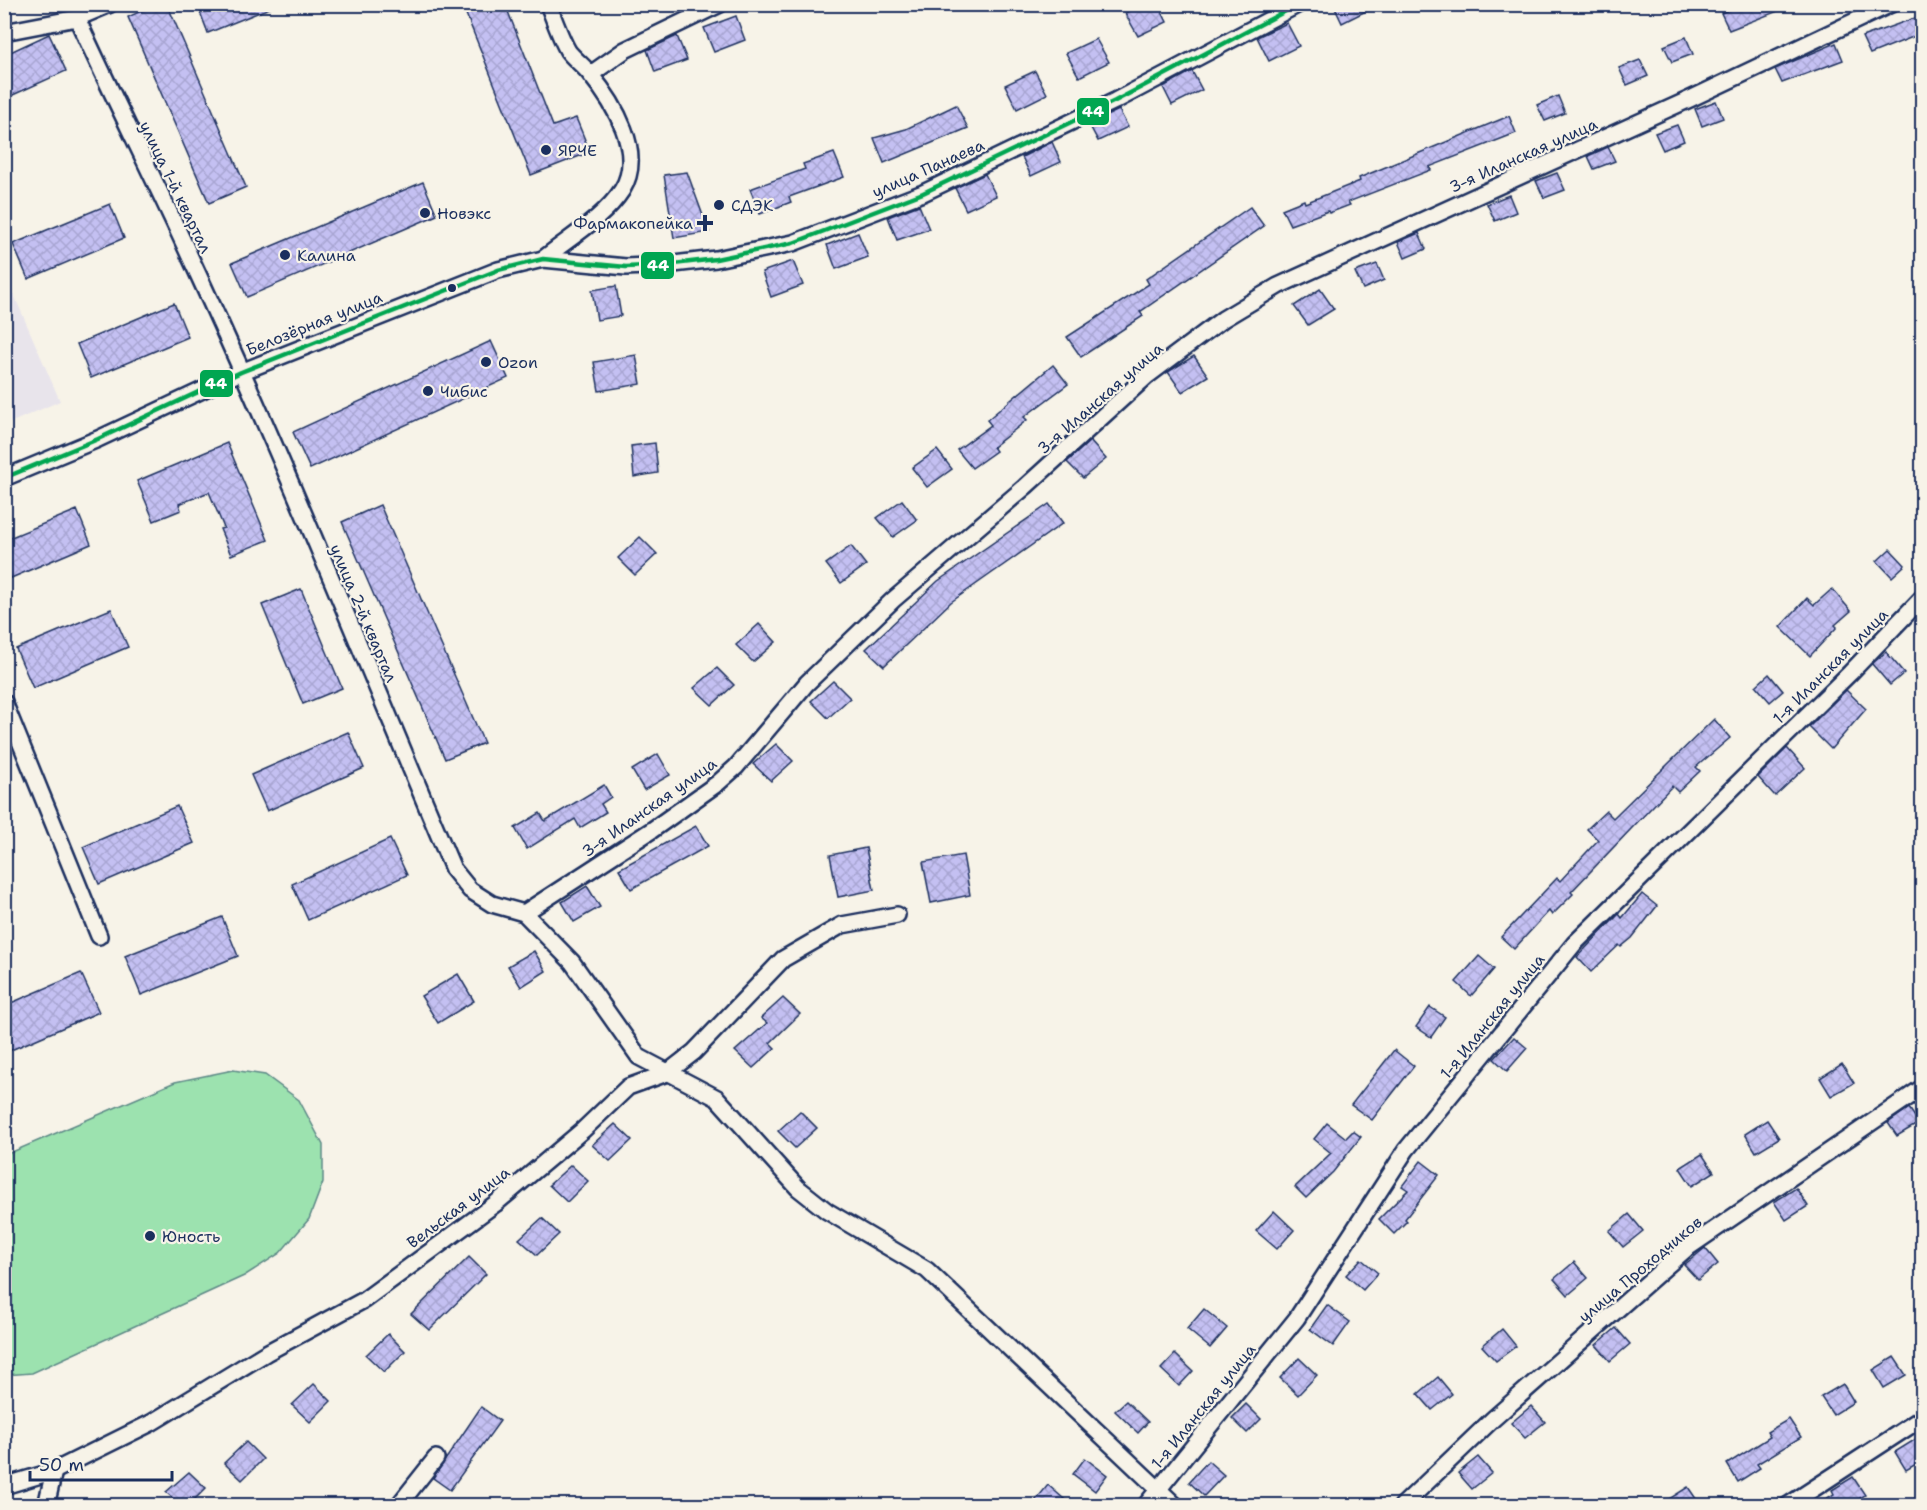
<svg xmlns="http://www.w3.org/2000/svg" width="1927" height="1510" viewBox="0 0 1927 1510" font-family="'Shantell Sans',sans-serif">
	<defs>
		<pattern id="building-cross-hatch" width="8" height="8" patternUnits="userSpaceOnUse" patternTransform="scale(1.5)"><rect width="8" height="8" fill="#c4c0f2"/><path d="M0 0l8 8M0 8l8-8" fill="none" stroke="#a8a5d2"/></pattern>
	</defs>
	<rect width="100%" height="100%" fill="#f7f3e8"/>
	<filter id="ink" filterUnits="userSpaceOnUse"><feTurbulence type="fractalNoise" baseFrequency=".0167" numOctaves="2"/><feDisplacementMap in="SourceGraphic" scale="12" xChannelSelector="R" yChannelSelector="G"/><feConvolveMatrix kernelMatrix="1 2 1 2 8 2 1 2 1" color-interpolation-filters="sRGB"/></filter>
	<g filter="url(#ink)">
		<path fill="#e8e4eb" d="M4,272L60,401L5,425H4Z"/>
		<path fill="#9ce2af" stroke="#5c8886" stroke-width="1.5" d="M233,1070L265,1075L299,1100L323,1145V1182L309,1219L280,1253L244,1276L32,1373L5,1375V1155L175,1082Z"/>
		<g fill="url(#building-cross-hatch)" stroke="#1b2f5e" stroke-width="1.5">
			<path d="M156,4H167L246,187L209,203L128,17Z"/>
			<path d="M197,4H276L277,5L208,33Z"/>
			<path d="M462,4H505L553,126L576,118L590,152L531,175Z"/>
			<path d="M1143,4H1158L1167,22L1138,36L1125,13Z"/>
			<path d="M1333,4H1380L1342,23Z"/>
			<path d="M1744,4H1791V6L1729,30L1721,13Z"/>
			<path d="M1923,15V33L1870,54L1862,37Z"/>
			<path d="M736,16L745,40L714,52L704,28Z"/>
			<path d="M1287,23L1299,46L1269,61L1257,37Z"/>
			<path d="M49,34L66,71L4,99V55Z"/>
			<path d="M677,36L687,60L655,72L647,50Z"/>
			<path d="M1686,37L1693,54L1672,62L1664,46Z"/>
			<path d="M1096,39L1109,62L1079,77L1066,53Z"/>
			<path d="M1836,43L1843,60L1782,83L1775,69Z"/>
			<path d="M1640,60L1648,76L1627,85L1619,68Z"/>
			<path d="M1035,71L1047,94L1017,109L1005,85Z"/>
			<path d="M1192,71L1202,90L1172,105L1163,87Z"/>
			<path d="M1558,96L1565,113L1545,121L1537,105Z"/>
			<path d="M1716,101L1723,118L1702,126L1695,109Z"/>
			<path d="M956,105L968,128L884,163L874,138L906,129Z"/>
			<path d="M1119,110L1128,127L1098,141L1089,124Z"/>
			<path d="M1509,116L1516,133L1429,167L1431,170L1348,202L1350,205L1329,213L1328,211L1290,225L1282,209L1304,200L1305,203L1360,181L1359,178Z"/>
			<path d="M1677,125L1684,141L1663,150L1655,133Z"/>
			<path d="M1052,142L1061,162L1031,176L1022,157Z"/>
			<path d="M1608,147L1615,161L1594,169L1588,156Z"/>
			<path d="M834,153L844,177L789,197L791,202L760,214L750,189L805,169L803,164Z"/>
			<path d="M687,172L709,232L674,238L664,175Z"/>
			<path d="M1557,173L1565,190L1544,198L1536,181Z"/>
			<path d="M985,174L996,196L966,210L955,188Z"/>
			<path d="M423,182L437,215L247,297L232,263Z"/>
			<path d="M1509,195L1516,212L1495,221L1487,204Z"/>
			<path d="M110,204L124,238L28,279L13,244Z"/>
			<path d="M919,205L929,229L897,240L888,217Z"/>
			<path d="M1250,207L1264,226L1140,312L1143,316L1081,357L1067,337L1149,284L1146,279Z"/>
			<path d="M858,233L868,257L836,269L827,245Z"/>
			<path d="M1419,233L1426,249L1405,258L1398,242Z"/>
			<path d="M793,261L803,285L771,297L762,272Z"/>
			<path d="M1377,264L1384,280L1363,289L1355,272Z"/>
			<path d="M616,286L621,316L597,320L592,290Z"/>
			<path d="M1320,289L1334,309L1308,325L1294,306Z"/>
			<path d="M174,303L188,337L91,378L77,344Z"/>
			<path d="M491,341L508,378L310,469L293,432Z"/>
			<path d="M636,355L641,384L599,391L594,362Z"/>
			<path d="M1194,356L1208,376L1182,392L1168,372Z"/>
			<path d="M1053,365L1068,384L1024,417L1027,420L993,447L996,451L972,468L957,450L991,425L987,420Z"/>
			<path d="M1090,441L1106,459L1083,478L1067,462Z"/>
			<path d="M227,443L268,540L231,555L220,529L224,528L209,492L179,504L181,510L154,521L137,481Z"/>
			<path d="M655,443L658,473L634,477L631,446Z"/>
			<path d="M937,450L952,469L927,487L912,468Z"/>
			<path d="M902,500L917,520L893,537L877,518Z"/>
			<path d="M1049,504L1063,523L951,602L884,666L866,649L938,581Z"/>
			<path d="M380,505L484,743L445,759L342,522Z"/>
			<path d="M77,510L91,544L4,581V540Z"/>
			<path d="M640,537L657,554L635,575L618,558Z"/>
			<path d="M851,546L866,565L841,583L826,564Z"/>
			<path d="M1890,549L1905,565L1892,577L1877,561Z"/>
			<path d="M301,589L342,688L303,704L262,605Z"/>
			<path d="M1832,589L1851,611L1835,625L1837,627L1810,656L1780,627L1807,598L1814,605Z"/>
			<path d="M111,609L128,647L33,688L16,649Z"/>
			<path d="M759,624L776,642L753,662L736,645Z"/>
			<path d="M1886,652L1904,673L1890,685L1872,664Z"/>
			<path d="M717,668L734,685L712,705L694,688Z"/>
			<path d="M1769,674L1783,691L1770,702L1756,686Z"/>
			<path d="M833,681L850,698L828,718L811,701Z"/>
			<path d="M1846,690L1866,709L1831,749L1809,727Z"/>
			<path d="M1714,719L1730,738L1696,767L1700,771L1678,792L1672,786L1571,892L1573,894L1552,915L1549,911L1514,949L1501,937L1557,878L1560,881L1598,840L1587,829L1606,811L1613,818Z"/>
			<path d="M348,732L364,768L267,811L251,775Z"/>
			<path d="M776,744L793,761L771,781L753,764Z"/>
			<path d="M1787,748L1805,768L1775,796L1758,777Z"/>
			<path d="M658,754L670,775L644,790L632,770Z"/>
			<path d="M604,785L611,797L601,804L606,812L580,828L575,819L527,849L515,828L540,813L545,821Z"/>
			<path d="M177,806L194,843L99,884L83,847Z"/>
			<path d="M696,826L708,846L631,889L619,869Z"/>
			<path d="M390,839L407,875L308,920L292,884Z"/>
			<path d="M866,848L874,890L838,897L830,855Z"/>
			<path d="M963,855L970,895L931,903L923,862Z"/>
			<path d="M587,886L600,907L574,922L562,902Z"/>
			<path d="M1642,894L1657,906L1632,938L1621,947L1619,945L1591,972L1577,957L1619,914L1622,918Z"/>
			<path d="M222,917L238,956L141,995L125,956Z"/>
			<path d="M534,951L546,971L521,987L508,966Z"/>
			<path d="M1479,956L1494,969L1471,996L1456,982Z"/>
			<path d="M81,973L99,1012L4,1053V1006Z"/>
			<path d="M458,974L474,1001L438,1023L421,996Z"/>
			<path d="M783,998L800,1014L770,1043L775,1048L753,1068L735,1051L767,1023L761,1018Z"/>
			<path d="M1430,1007L1445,1017L1431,1037L1416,1027Z"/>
			<path d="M1514,1037L1527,1048L1507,1071L1494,1059Z"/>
			<path d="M1394,1050L1414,1066L1372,1120L1351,1105Z"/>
			<path d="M1842,1064L1854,1083L1831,1096L1820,1078Z"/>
			<path d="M1909,1108L1919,1123L1897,1136L1888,1123Z"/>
			<path d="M800,1111L817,1128L795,1148L778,1131Z"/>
			<path d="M1767,1120L1779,1138L1756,1152L1745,1134Z"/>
			<path d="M1327,1123L1346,1138L1353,1131L1361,1137L1333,1172L1306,1198L1295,1187L1331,1153L1314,1139Z"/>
			<path d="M615,1124L632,1140L610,1161L592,1145Z"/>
			<path d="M1702,1154L1714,1172L1692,1186L1680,1168Z"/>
			<path d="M1421,1161L1439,1175L1405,1219L1407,1221L1394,1234L1379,1219L1408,1190L1402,1186Z"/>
			<path d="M571,1165L588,1181L567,1202L549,1185Z"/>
			<path d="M1796,1188L1808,1206L1786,1220L1774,1202Z"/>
			<path d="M1274,1211L1294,1230L1277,1249L1256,1231Z"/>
			<path d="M1629,1214L1643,1231L1623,1247L1609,1231Z"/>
			<path d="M542,1218L559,1234L537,1255L519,1239Z"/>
			<path d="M1705,1248L1718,1264L1698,1280L1684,1265Z"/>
			<path d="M469,1257L486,1274L429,1330L411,1314Z"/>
			<path d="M1361,1259L1378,1273L1363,1290L1346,1275Z"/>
			<path d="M1574,1262L1588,1278L1568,1295L1554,1279Z"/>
			<path d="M1327,1305L1350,1322L1333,1346L1310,1329Z"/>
			<path d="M1204,1309L1227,1328L1210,1348L1187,1329Z"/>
			<path d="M1616,1328L1630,1344L1610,1361L1596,1345Z"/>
			<path d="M1502,1329L1516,1346L1496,1361L1482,1346Z"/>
			<path d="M388,1334L405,1351L384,1372L366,1355Z"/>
			<path d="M1175,1354L1193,1371L1179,1386L1161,1369Z"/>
			<path d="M1894,1357L1906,1375L1884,1388L1873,1370Z"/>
			<path d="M1299,1358L1317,1375L1298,1395L1280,1378Z"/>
			<path d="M1438,1377L1452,1394L1432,1410L1418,1394Z"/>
			<path d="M314,1384L331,1401L310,1422L292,1405Z"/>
			<path d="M1843,1384L1854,1402L1833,1415L1821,1397Z"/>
			<path d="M1126,1401L1148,1422L1138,1433L1115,1411Z"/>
			<path d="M1246,1404L1261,1419L1247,1433L1232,1418Z"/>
			<path d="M1531,1406L1545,1422L1525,1438L1511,1423Z"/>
			<path d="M481,1407L500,1421L450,1490L433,1478Z"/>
			<path d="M1789,1419L1801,1437L1757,1464L1760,1468L1738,1482L1727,1464L1770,1437L1767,1432Z"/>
			<path d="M1916,1439L1923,1449V1460L1906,1470L1895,1452Z"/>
			<path d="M246,1442L263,1459L242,1480L224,1463Z"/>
			<path d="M1478,1457L1492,1473L1472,1489L1458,1473Z"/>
			<path d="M1085,1458L1107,1475L1095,1491L1073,1474Z"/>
			<path d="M1208,1461L1224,1475L1204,1496L1189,1482Z"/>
			<path d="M189,1472L206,1488L188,1506H181L166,1492Z"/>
			<path d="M1853,1477L1865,1495L1848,1506H1815L1834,1494L1832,1490Z"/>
			<path d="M1048,1485L1072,1506H1031Z"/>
			<path d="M1688,1487L1701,1506H1658Z"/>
		</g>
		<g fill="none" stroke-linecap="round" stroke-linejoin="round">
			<g stroke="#1b2f5e" stroke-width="20">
				<g id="minor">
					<path d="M77,18C114,99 154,178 191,259C284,459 367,666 453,869L470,890L492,904L524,913L572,962L639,1057L717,1098L798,1188L827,1211L927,1270L1176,1506"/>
					<path d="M4,32L77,18L110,4"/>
					<path d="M591,74L625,50L720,4"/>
					<path d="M543,259C569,238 604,218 622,190C645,153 614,103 590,74C584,66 574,59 568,51C560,37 554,19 548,4"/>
					<path d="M4,478L98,439L241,372L498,270L543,259L626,267L665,265L716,259L793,243L923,193L1115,101L1299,4"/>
					<path d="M4,702L99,936"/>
					<path d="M524,913L652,830L718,783L736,767L807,683L893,600L1025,487L1147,376L1223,319L1278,286L1690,99L1891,4"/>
					<path d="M4,1486L54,1471L151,1423L266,1353L364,1300L495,1204L583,1130L628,1087L667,1073L694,1052L783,959L842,925L897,915"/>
					<path d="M46,1506L54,1471"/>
					<path d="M398,1506L436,1458"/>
					<path d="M1145,1506L1297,1318L1406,1150L1574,944L1850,673L1922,598"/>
					<path d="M1402,1506L1493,1419L1686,1249L1922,1088"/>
					<path d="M1787,1506L1922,1418"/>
				</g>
			</g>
			<use href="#minor" stroke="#f7f3e8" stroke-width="15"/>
			<g stroke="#f7f3e8" stroke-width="9">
				<path id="bus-1" d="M4,478L98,439L241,372L498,270L543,259L626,267L665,265L716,259L793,243L923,193L1115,101L1299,4"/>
			</g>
			<use href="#bus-1" stroke="#00a651" stroke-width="4.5"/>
		</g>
	</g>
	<g fill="#1b2f5e" stroke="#f7f3e8" stroke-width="2">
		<circle cx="546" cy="150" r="6"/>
		<circle cx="719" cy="205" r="6"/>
		<circle cx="425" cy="213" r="6"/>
		<path d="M702 214h6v6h6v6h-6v6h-6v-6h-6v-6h6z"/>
		<circle cx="285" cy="255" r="6"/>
		<circle cx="452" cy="288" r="5"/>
		<circle cx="486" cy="362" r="6"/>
		<circle cx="428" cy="391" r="6"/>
		<circle cx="150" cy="1236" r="6"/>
	</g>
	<g text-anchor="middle" stroke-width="4.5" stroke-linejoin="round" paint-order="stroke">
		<g font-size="16" fill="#1b2f5e" stroke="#f7f3e8" text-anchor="start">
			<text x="558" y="156">ЯРЧЕ</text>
			<text x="731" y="211">СДЭК</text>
			<text x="437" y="219">Новэкс</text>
			<text x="693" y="229" text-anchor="end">Фармакопейка</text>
			<text x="297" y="261">Калина</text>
			<text x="498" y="368">Ozon</text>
			<text x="440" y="397">Чибис</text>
			<text x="162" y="1242">Юность</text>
		</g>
		<g font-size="16" fill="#1b2f5e" stroke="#f7f3e8">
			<text transform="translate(1523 155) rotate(-24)" y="6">3-я Иланская улица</text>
			<text transform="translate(928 168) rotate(-24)" y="6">улица Панаева</text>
			<text transform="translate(176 187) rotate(64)" y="6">улица 1-й квартал</text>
			<text transform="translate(314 323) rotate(-22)" y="6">Белозёрная улица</text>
			<text transform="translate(1100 398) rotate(-41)" y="6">3-я Иланская улица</text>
			<text transform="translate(364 613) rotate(67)" y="6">улица 2-й квартал</text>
			<text transform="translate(1830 666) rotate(-45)" y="6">1-я Иланская улица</text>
			<text transform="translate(649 807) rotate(-35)" y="6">3-я Иланская улица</text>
			<text transform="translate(1492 1016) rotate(-51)" y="6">1-я Иланская улица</text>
			<text transform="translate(458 1207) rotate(-37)" y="6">Вельская улица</text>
			<text transform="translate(1640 1269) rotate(-40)" y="6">улица Проходчиков</text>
			<text transform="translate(1203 1406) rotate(-51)" y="6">1-я Иланская улица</text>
		</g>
	</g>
	<g stroke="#f7f3e8" stroke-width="2">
		<rect x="1076" y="97" width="34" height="29" rx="6" fill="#00a651"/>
		<rect x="640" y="251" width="35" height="29" rx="6" fill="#00a651"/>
		<rect x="199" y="369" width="35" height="29" rx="6" fill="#00a651"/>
	</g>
	<g font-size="16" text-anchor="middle" font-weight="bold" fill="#fff">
		<text x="1093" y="117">44</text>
		<text x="658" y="271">44</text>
		<text x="216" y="389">44</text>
	</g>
	<rect width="1927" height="1510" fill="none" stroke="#f7f3e8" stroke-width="24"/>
	<rect x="12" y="12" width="1903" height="1486" fill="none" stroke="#1b2f5e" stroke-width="2" filter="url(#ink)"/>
	<path d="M30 1471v9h142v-9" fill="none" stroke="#1b2f5e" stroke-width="3"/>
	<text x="39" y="1471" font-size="18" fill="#1b2f5e" stroke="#f7f3e8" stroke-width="4.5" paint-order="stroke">50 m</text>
</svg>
